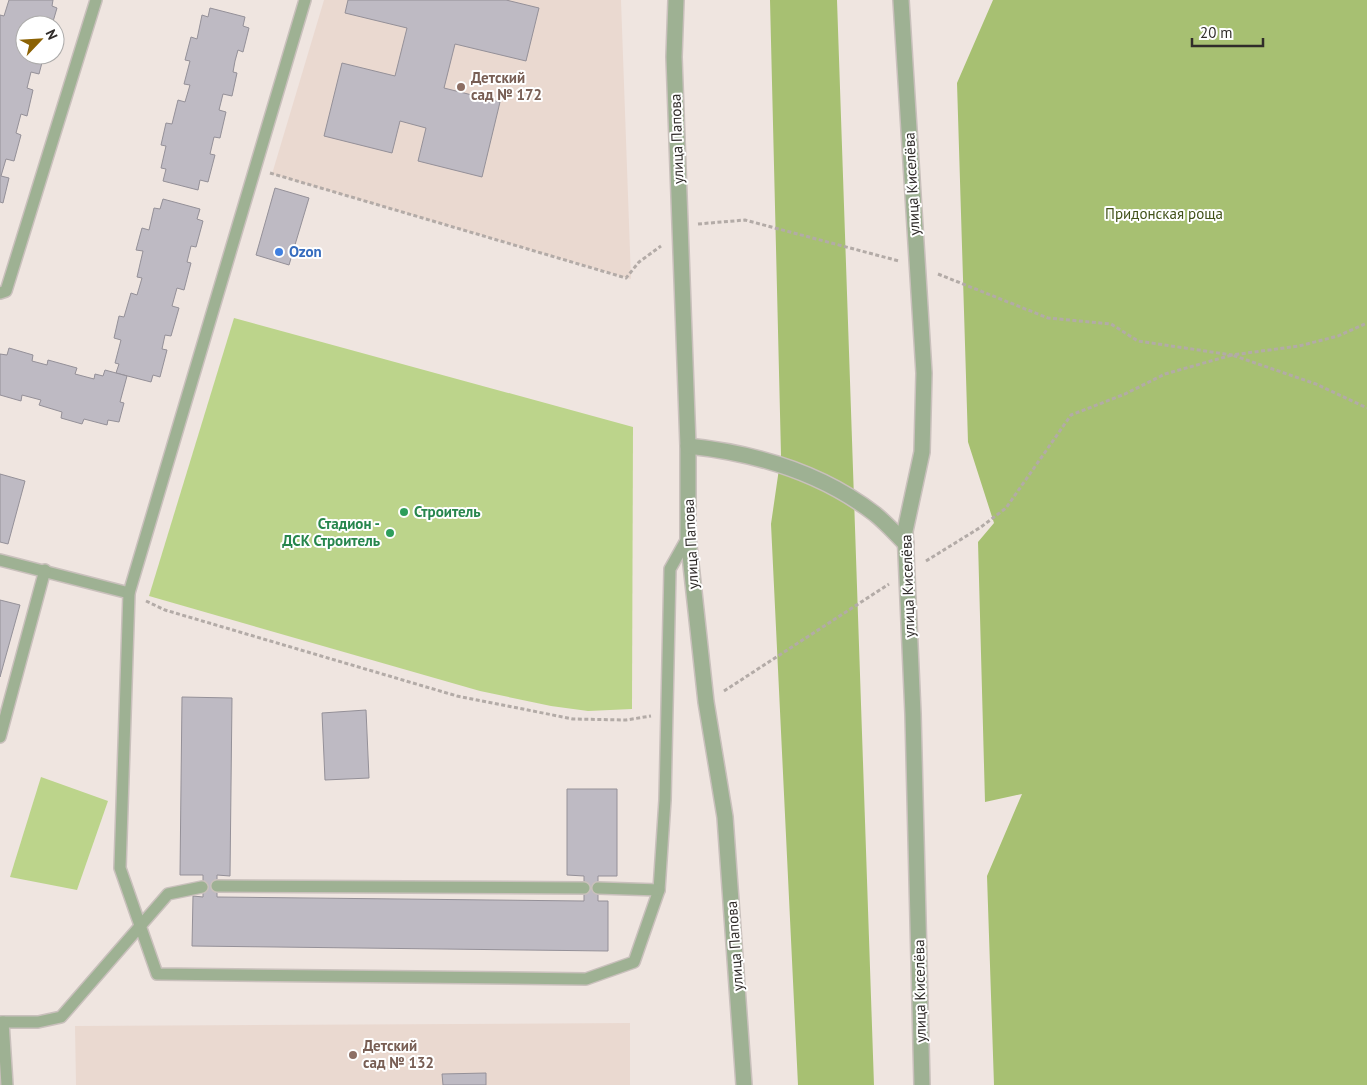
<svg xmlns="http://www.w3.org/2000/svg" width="1367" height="1085" viewBox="0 0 1367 1085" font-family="'PT Sans',sans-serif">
	<rect width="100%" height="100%" fill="#efe5e0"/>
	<g fill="#ead9d0">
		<path d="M324,0H621L631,279L272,174Z"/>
		<path d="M630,1023V1085H76L75,1026Z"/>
	</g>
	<g fill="#bcd48b">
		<path d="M234,318L633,427L632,709L588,711L551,706L480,691L149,596Z"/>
		<path d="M41,777L108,801L77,890L10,877Z"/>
	</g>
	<g fill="#a7c072">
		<path d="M770,0H837L874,1085H798L771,524L781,455Z"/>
		<path d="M993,0H1367V1085H994L987,876L1022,794L985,802L978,542L994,523L968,442L957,83Z"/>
	</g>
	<g fill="#bebac3" stroke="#949098">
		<path d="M9,0H53L52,6L57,8L52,25H25V55H44L39,74L31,72L27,88L33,90L27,116L21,114L16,133L21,135L14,161L6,159L1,176L9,178L3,203L0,202V15L4,16Z"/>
		<path d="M348,0H506L539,8L526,61L455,44L444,88L500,102L482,177L418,161L426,128L400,121L392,153L324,136L342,63L395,76L407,28L345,13Z"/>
		<path d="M210,8L245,17L243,26L249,28L243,52L238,50L235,61L233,72L237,73L232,96L223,94L219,110L226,112L220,138L214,137L210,154L215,155L208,182L200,180L198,190L163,181L166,169L161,168L166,146L161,145L166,123L172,124L178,100L185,102L190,85L184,84L190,61L185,60L191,37L197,39L202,15L208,17Z"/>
		<path d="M275,188L309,198L289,265L256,255Z"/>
		<path d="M163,199L200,209L197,219L203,221L196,247L191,246L187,262L191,263L184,290L177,288L172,306L179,308L171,336L165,335L162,349L167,350L160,377L153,375L151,382L116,373L119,364L115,363L121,340L114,338L119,316L124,317L131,293L137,295L142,278L137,277L143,251L136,250L142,228L149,230L154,208L160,209Z"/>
		<path d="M9,348L33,355L32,361L47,365L48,360L77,368L75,374L94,379L95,374L103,376L105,370L127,376L120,402L124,403L119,422L108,420L107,425L84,419L82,424L61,418L62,412L39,405L41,400L22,395L21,401L0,395V354L7,355Z"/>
		<path d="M0,474L25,481L8,544L0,542Z"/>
		<path d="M0,600L20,605L0,677Z"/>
		<path d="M182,697L232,698L230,876L217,875V897L584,901V876L567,875V789H617V876H598V901H608V951L192,946L193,896L203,897V875H180Z"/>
		<path d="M366,710L369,778L325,780L322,713Z"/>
		<path d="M486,1073V1085H443L442,1074Z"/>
	</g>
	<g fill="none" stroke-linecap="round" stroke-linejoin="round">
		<g stroke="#c9c0bc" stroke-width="14">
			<g id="lane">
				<path d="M0,293L6,291L96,0"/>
				<path d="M0,560L129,593L120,868L157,974L586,979L634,962L659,890L665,800L670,569L688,537"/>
				<path d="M129,593L305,0"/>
				<path d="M0,737L45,570"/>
				<path d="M217,886L584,888"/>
				<path d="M598,888L659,890"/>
				<path d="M0,1022H38L61,1017L168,894L202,887"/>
				<path d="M3,1022L7,1085"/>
			</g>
		</g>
		<g stroke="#c9c0bc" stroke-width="18">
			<g id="street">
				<path d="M676,0L674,57L688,446V537L706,702L725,817L744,1085"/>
				<path d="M901,0L924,373L922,452L905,531L913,714L922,1085"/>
				<path d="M688,446C755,453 822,473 875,514C886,523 896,534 906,544"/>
			</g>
		</g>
		<g stroke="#b3aba7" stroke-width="3" stroke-dasharray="4 2.5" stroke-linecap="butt">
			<path d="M270,173L626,278L639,262L661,246"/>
			<path d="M698,224L745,220L899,261"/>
			<path d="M938,274L1048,318L1111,324L1138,341L1232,355L1299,346L1338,336L1367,323"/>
			<path d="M926,561L981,527L1006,508L1071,415L1125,394L1165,374L1232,355L1316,384L1367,408"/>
			<path d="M146,601L165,610L457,696L573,719L626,720L651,716"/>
			<path d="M724,691L889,584"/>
		</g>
		<use href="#lane" stroke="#9eb193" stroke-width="11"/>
		<use href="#street" stroke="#9eb193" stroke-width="15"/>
	</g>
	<g fill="#8d6e63" stroke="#fff" stroke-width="2">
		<circle cx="461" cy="87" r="5"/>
		<circle cx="353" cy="1055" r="5"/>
	</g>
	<circle fill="#3f7fe0" stroke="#fff" stroke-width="2" cx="279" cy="252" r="5"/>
	<g fill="#2e9e5b" stroke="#fff" stroke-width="2">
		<circle cx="404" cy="512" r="5"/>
		<circle cx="390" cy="533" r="5"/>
	</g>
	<g text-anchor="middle" stroke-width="4" stroke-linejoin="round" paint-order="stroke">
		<g font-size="15" font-weight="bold" fill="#785e54" stroke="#fff" text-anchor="start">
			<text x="471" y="83">Детский<tspan x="471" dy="17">сад № 172</tspan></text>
			<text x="363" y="1051">Детский<tspan x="363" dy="17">сад № 132</tspan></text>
		</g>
		<g font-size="15" fill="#302c2a" stroke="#fff">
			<text transform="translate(677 139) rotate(-92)" y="5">улица Папова</text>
			<text transform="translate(912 184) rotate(-93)" y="5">улица Киселёва</text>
			<text transform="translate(691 544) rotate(-93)" y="5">улица Папова</text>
			<text transform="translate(908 586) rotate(-92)" y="5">улица Киселёва</text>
			<text transform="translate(735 946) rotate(-94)" y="5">улица Папова</text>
			<text transform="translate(920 991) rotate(-91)" y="5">улица Киселёва</text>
		</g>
		<g font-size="15" fill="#42521a" stroke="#fff">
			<text x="1164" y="219">Придонская роща</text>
		</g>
		<g font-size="15" font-weight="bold" fill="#366cbe" stroke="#fff" text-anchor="start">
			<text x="289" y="257">Ozon</text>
		</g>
		<g font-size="15" font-weight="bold" fill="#27864d" stroke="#fff" text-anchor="start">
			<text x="414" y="517">Строитель</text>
			<text x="380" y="529" text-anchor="end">Стадион -<tspan x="380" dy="17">ДСК Строитель</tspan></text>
		</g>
	</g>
	<g transform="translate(40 40) rotate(65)"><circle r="24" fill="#ffffff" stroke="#acabaa"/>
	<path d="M0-4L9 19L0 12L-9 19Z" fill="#8c6204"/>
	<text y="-8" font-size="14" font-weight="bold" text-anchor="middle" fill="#302c2a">N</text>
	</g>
	<path d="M1192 38v8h71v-8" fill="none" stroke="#302c2a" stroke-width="2.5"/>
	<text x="1200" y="38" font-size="15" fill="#302c2a" stroke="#ffffff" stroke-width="4" paint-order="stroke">20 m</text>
</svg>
